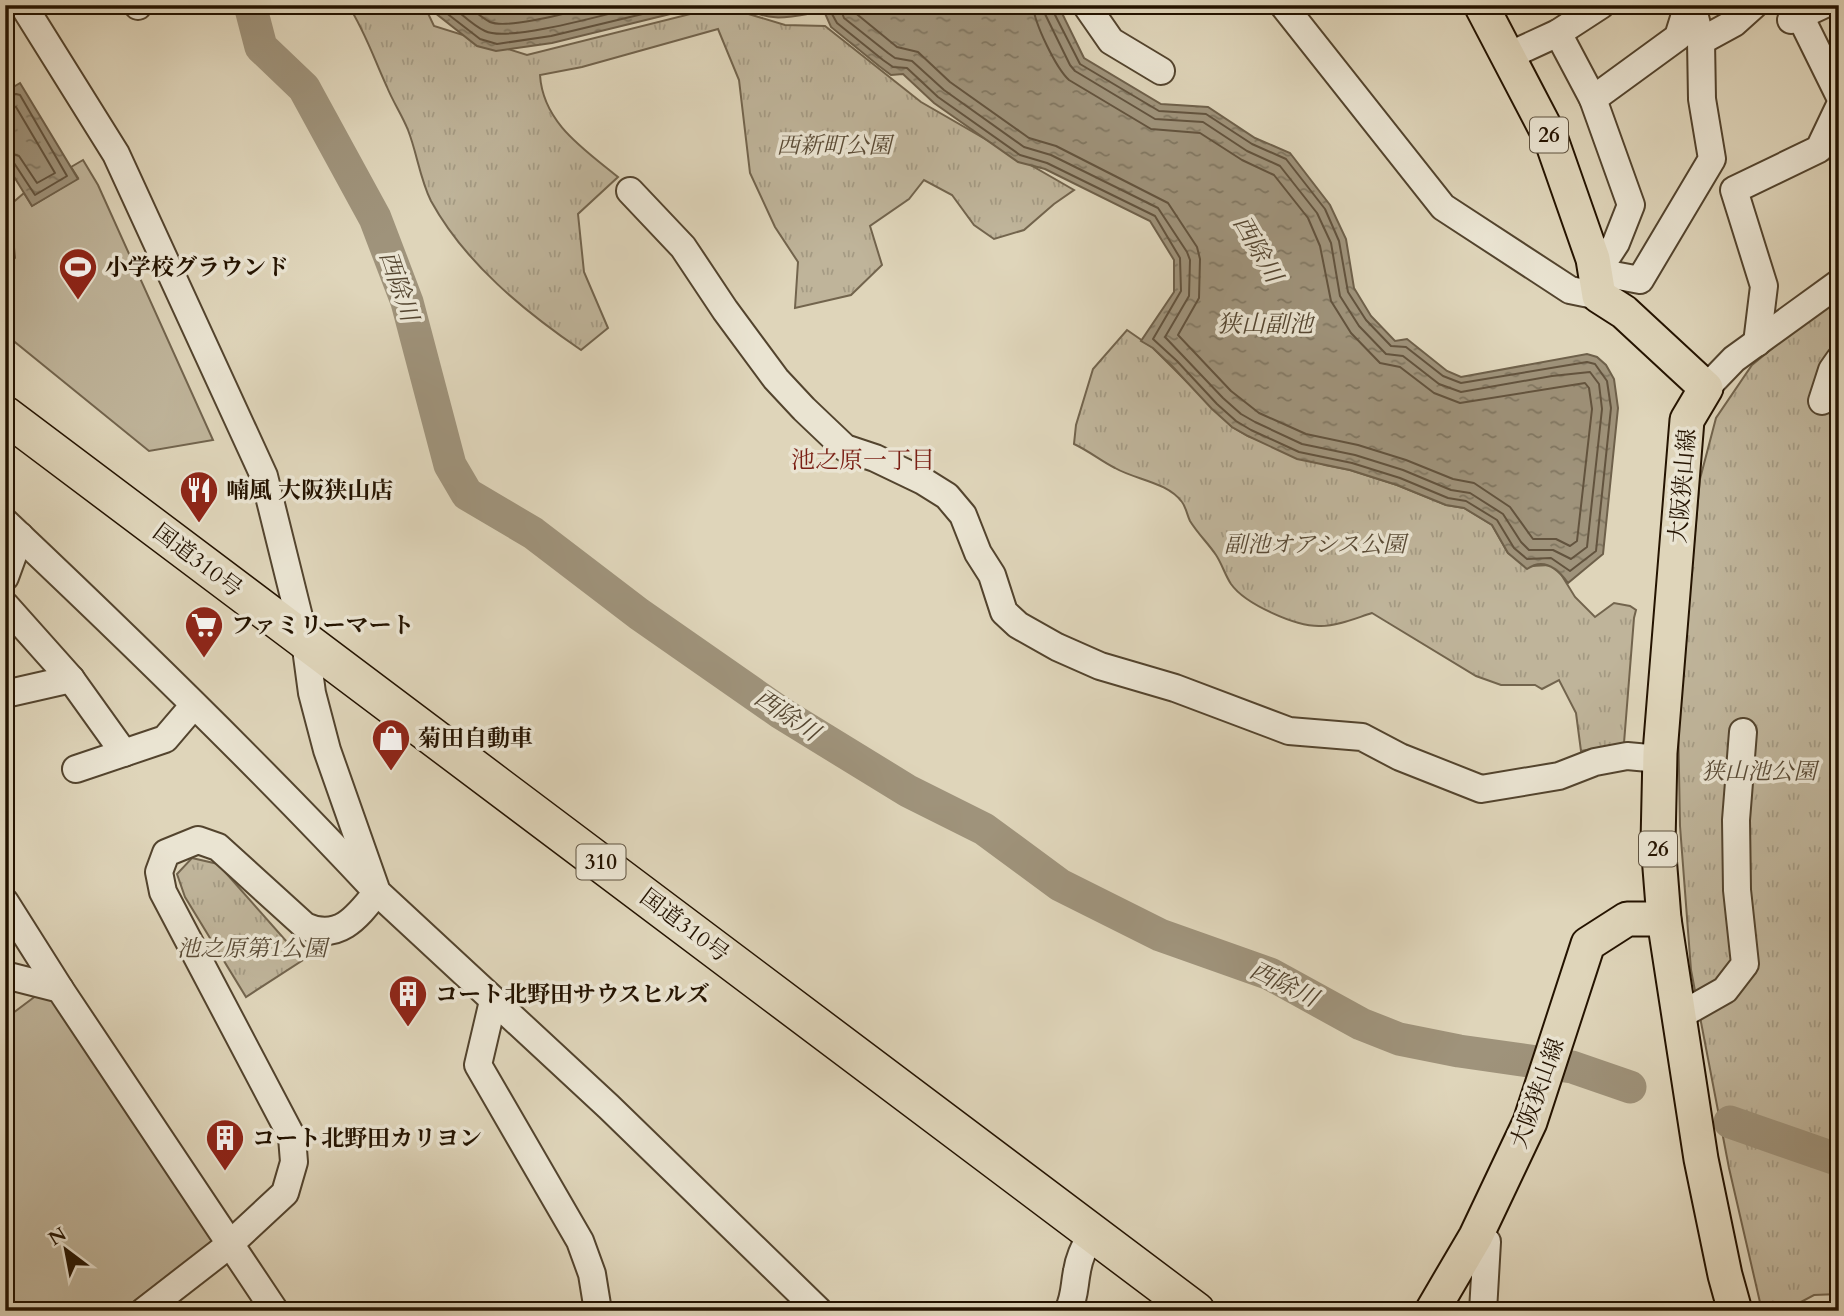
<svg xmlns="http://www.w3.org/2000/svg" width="1844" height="1316" viewBox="0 0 1844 1316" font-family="Cardo,'Noto Serif JP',serif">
	<defs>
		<pattern id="grass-tufts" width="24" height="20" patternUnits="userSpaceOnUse" patternTransform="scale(1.75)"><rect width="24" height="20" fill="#bfb49a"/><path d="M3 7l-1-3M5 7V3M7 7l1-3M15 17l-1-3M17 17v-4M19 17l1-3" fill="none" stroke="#a49a83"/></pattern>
		<pattern id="water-ripples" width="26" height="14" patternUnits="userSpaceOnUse" patternTransform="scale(1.75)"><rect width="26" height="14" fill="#9f937b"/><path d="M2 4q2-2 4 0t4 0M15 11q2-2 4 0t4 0" fill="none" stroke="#817762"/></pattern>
	</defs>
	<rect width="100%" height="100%" fill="#dfd5ba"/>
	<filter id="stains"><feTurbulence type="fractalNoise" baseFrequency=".00286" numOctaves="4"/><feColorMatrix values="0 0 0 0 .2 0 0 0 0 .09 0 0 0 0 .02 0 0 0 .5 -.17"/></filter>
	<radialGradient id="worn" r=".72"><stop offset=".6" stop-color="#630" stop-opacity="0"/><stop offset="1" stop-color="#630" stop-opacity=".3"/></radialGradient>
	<g fill="url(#grass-tufts)" stroke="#72644d" stroke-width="2">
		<path d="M348,5H424L434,26L527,55L722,6L785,25L825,26L921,102L1074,190L1054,204L1024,230L994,239L974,225L952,195L924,180L909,199L870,226L882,265L851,295L795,308L798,262L775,227L750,173L739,80L718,29L582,67L540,75C543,123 584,149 618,177L578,214L584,272L608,328L581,350C524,311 465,263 431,201C420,179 417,153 408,130C402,115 393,102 387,87C374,59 365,31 348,5Z"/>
		<path d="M1839,293V1294L1814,1295L1784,1311H1762L1729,1168L1691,970L1680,826L1678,716L1700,479L1716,418L1752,365Z"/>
		<path d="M1127,330L1153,348L1232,427L1248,436L1325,465L1350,470L1397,485L1446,505L1464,508L1492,525L1508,553L1532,566L1550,565L1559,571L1575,597L1595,617L1614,603L1630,606L1636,610L1634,618L1624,743L1581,751L1576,713L1559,680L1542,689L1535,685H1501L1476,676L1372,613C1356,618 1338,626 1321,626C1296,627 1245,604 1231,584C1225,575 1222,564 1216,555C1208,543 1198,534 1190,521C1187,515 1186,507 1182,502C1167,482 1136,480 1115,468C1101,461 1089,451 1074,444L1076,425L1093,369Z"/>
		<path d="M192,858L218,864L303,960L246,997L185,897L177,874Z"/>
	</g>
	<g fill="#bfb49a" stroke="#72644d" stroke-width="2">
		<path d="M83,160L98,185L213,440L149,451L5,334V269L15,258L10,205L24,193L32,206L78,178L71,167Z"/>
		<path d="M41,992L57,995L215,1240L121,1311H5V1019Z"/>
	</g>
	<g fill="url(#water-ripples)" stroke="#6e604a" stroke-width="2">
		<path d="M425,5H707L552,43L496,51L477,46Z"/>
		<path d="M742,5H1058L1084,58L1161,104L1208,107L1255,138L1290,153L1330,205L1346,239L1354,288L1371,316L1395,341L1407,339L1447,371L1461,377L1587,354L1597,357L1606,365L1614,379L1618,408L1603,554L1568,583C1558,569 1544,557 1527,569L1508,553L1492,525L1464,508L1446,505L1397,485L1350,470L1297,459L1248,436L1232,427L1212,409L1172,366L1153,348L1141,341L1174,292V260L1150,221L1045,169L1018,162L934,103L903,74L891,75L879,66L831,27L824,11C793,16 769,25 742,5Z"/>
		<path d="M20,83L78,179L32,206L5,162V92Z"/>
	</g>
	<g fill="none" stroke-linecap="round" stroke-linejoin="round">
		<g stroke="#62533e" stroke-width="2">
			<path d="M436,5L480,39L497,44L551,36L680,5"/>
			<path d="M450,5C461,13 472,25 485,31C509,43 614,12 644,5"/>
			<path d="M467,5C474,11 482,18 490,22C508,30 578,10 599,5"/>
			<path d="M827,5L837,23L883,60L893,67L907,68L938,97L1020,155L1047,163L1155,216L1180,258L1181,291L1153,339L1177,361L1217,404L1236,421L1251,430L1299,452L1352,463L1400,478L1448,498L1466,501L1497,520L1514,548L1527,559L1551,558L1570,571L1596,551L1611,408L1607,381L1595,364L1587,362L1461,383L1443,376L1406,347L1391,346L1366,320L1348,292L1339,241L1325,209L1286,159L1252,144L1206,114L1159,111L1080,64L1053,11L1052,5"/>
			<path d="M839,5L844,18L888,53L895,58L912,61L944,90L1024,147L1051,155L1158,208L1187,252L1190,260L1189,296L1165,337L1223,398L1241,414L1255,422L1302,444L1355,455L1403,470L1451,490L1470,493L1503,514L1521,542L1529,550H1553L1571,559L1587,547L1602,409L1599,384L1590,372L1552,376L1461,392L1439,384L1403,356L1386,354L1359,326L1340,296L1331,243L1317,213L1280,166L1247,151L1203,122L1155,119L1075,71L1070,65L1045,14L1044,5"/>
			<path d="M850,5L853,11L897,47L918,52L950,82L1029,138L1056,146L1168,203L1197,247L1200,259L1199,298L1178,335L1231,391L1259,413L1306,434L1358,445L1406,460L1453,479L1474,483L1510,507L1533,539H1556L1570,546L1577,541L1592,409L1589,388L1585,383L1460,403L1434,393L1400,367L1380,363L1351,333L1331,301L1320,246L1308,218L1274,175L1242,160L1200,133L1151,129L1069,80C1056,68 1034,23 1033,5"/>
			<path d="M5,97L16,94L20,95L67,176L35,195L14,163L5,160"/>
			<path d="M5,106L16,107L55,173L37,183L19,156L5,151"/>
		</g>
		<g stroke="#9f937b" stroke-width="33">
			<path d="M250,5L261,47L304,88L375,218L407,302L450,465L467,494L533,533L639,614L781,713L908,791L984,829L1060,885L1160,935L1270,974L1361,1024L1399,1039L1459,1051L1572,1067L1630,1087"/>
			<path d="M1730,1122L1839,1160"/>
		</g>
		<g stroke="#53442e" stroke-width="30">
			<g id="minor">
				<path d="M23,5L116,154L264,476L305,641L312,693L327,750L377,892L609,1107L819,1311"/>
				<path d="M137,5L138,6"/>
				<path d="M1086,5L1111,41L1161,71"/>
				<path d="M1283,5L1443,207L1570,290L1599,296"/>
				<path d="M1688,5L1678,37L1593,99L1631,205L1616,243L1597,272L1640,280L1712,159L1702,99L1701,41L1692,5"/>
				<path d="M1800,16L1839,95"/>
				<path d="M1791,20L1823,5"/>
				<path d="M1558,33L1593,99"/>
				<path d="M1701,41L1734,23L1754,5"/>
				<path d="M1508,56L1558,33L1601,5"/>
				<path d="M630,191L683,247L725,310L776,379L804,409L845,448L875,458L923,481L947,496L963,515L978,553L992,575L1004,612L1018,625L1057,647L1100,666L1175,688L1289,731L1362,737L1400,757L1481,789L1559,776L1595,762L1627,756L1660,759"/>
				<path d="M1757,343L1764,286L1734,190L1819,149L1839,107"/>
				<path d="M1706,388L1734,359L1839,283"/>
				<path d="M1822,401L1832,370L1839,360"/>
				<path d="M5,522C132,642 258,764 377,892C358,916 339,942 305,926L218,847L198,840L166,853L159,872L163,892L292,1137L294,1162L285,1193L229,1245L144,1311"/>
				<path d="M5,577L20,536"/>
				<path d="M5,605L71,679L124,753"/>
				<path d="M5,694L71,679"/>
				<path d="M76,769L165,739L194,705"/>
				<path d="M5,902L60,989"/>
				<path d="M5,975L60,989L275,1311"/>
				<path d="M493,1001L478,1065L580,1241L592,1274L598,1311"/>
				<path d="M1679,1016L1725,990L1745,964L1737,890L1736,820L1743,732"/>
				<path d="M1476,1236L1487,1242L1483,1311"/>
				<path d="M1068,1311C1075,1297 1074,1286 1077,1271C1079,1257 1085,1245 1092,1233"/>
			</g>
		</g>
		<g stroke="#241300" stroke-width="37">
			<g id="major">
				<path d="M1481,5L1551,139L1593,259L1599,296L1624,312L1706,388L1687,420L1660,753L1658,843L1664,919L1701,1159L1725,1275L1735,1311"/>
				<path d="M1432,1311L1476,1236L1530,1122L1588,944L1627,919H1664"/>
			</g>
		</g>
		<g stroke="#241300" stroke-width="40">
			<path id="highway" d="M5,415L1196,1311"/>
		</g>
		<use href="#minor" stroke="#eae4d2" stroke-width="26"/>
		<use href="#major" stroke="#dfd5ba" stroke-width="33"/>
		<use href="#highway" stroke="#dfd5ba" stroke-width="37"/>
	</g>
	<defs>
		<g id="stadium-pin" transform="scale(2.0125)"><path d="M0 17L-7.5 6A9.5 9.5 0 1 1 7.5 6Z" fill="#8f2418" stroke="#eae4d2"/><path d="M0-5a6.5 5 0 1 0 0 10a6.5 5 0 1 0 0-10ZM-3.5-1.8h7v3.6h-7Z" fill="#fff"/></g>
		<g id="restaurant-pin" transform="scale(2.0125)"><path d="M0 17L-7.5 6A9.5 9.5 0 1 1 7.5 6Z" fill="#8f2418" stroke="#eae4d2"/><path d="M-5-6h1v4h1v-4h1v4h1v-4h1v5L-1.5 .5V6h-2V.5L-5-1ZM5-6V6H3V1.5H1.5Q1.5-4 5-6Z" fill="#fff"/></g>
		<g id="supermarket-pin" transform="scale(2.0125)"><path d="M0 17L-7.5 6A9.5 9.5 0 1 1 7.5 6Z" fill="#8f2418" stroke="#eae4d2"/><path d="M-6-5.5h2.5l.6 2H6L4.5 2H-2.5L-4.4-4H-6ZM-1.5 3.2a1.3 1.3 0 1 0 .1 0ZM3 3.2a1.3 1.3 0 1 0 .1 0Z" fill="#fff"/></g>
		<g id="shop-pin" transform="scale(2.0125)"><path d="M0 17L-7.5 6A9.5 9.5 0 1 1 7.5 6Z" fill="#8f2418" stroke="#eae4d2"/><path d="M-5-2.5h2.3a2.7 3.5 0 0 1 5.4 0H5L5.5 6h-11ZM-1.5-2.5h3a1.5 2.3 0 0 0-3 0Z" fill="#fff"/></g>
		<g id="building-pin" transform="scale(2.0125)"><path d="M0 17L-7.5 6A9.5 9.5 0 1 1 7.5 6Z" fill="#8f2418" stroke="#eae4d2"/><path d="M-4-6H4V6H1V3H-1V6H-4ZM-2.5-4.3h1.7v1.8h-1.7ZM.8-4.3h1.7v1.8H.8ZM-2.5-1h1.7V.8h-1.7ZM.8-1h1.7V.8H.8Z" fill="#fff"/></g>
	</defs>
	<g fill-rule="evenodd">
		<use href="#stadium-pin" x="78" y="267"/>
		<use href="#restaurant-pin" x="199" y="490"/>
		<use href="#supermarket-pin" x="204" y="625"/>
		<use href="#shop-pin" x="391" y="738"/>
		<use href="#building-pin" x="408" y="994"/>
		<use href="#building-pin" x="225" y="1138"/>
	</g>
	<g text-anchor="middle" stroke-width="7" stroke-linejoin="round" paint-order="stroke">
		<g fill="#eae4d2" stroke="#5f523f" stroke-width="2">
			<rect x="1530" y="117.5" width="38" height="35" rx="5"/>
			<rect x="1639" y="831.5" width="38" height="35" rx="5"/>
			<rect x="576.5" y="844.5" width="49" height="35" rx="5"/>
		</g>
		<g font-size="21" font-weight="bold" fill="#241300">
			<text x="1549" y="142">26</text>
			<text x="1658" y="856">26</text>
			<text x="601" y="869">310</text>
		</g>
		<g font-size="23" font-style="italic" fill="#5a4b36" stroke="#eae4d2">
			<text x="834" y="153">西新町公園</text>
			<text x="1315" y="552">副池オアシス公園</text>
			<text x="1759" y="779">狭山池公園</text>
			<text x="252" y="956">池之原第1公園</text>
		</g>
		<g font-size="23" font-weight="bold" fill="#241300" stroke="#eae4d2" text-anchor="start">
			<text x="105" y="275">小学校グラウンド</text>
			<text x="226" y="498">喃風 大阪狭山店</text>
			<text x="231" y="633">ファミリーマート</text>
			<text x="418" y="746">菊田自動車</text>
			<text x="435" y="1002">コート北野田サウスヒルズ</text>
			<text x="252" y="1146">コート北野田カリヨン</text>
		</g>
		<g font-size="23" fill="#241300" stroke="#eae4d2">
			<text transform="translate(1682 486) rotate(-85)" y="8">大阪狭山線</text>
			<text transform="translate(198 560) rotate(37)" y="8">国道310号</text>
			<text transform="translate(685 925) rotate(37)" y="8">国道310号</text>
			<text transform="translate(1537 1093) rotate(-70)" y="8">大阪狭山線</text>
		</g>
		<g font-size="24" font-style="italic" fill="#554631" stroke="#eae4d2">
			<text transform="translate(1258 249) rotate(60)" y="8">西除川</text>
			<text transform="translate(399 286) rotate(71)" y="8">西除川</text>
			<text x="1265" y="332">狭山副池</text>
			<text transform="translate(787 715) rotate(34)" y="8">西除川</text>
			<text transform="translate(1284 984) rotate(26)" y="8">西除川</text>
		</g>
		<g font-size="24" fill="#7a1f14" stroke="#eae4d2">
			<text x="863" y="468">池之原一丁目</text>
		</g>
	</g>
	<rect width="1844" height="1316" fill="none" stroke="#dfd5ba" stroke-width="28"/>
	<rect x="7" y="7" width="1830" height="1302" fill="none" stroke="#241300" stroke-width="3.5"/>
	<rect x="14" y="14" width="1816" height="1288" fill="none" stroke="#241300" stroke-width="2"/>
	<g transform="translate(66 1250) rotate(328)" stroke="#eae4d2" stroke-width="5" paint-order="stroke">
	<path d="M0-5L12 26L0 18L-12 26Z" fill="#241300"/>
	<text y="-10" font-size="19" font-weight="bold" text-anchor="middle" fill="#241300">N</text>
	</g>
	<rect width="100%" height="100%" filter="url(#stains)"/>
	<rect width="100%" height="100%" fill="url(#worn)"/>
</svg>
